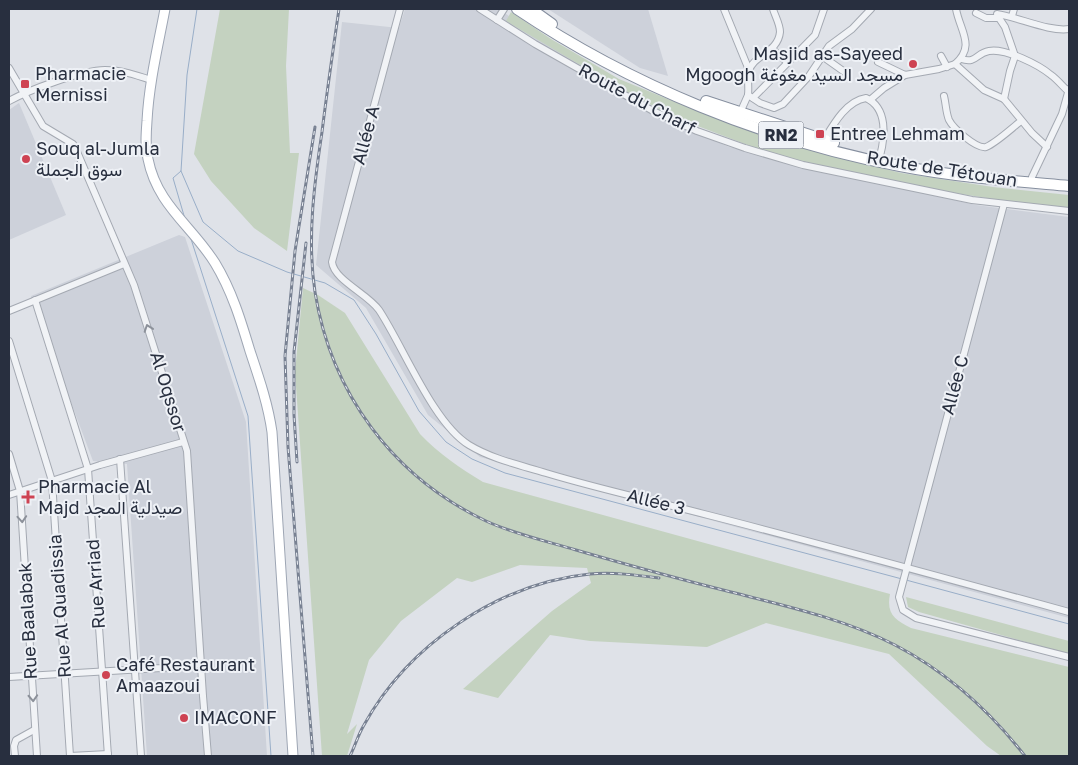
<svg xmlns="http://www.w3.org/2000/svg" width="1078" height="765" viewBox="0 0 1078 765" font-family="'Golos Text',Vazirmatn,sans-serif">
	<rect width="100%" height="100%" fill="#dfe2e8"/>
	<g fill="#cdd1da">
		<path d="M405,9H499L646,111L729,147L976,205L1069,217V618L480,457L428,415L366,308L316,265L342,22L399,28Z"/>
		<path d="M548,9H648L668,76L640,68Z"/>
		<path d="M19,103L66,215L9,240V110Z"/>
		<path d="M179,235L185,237L246,422L267,756H147L127,464L93,461L31,296Z"/>
	</g>
	<g fill="#c4d2c0">
		<path d="M220,9H289L286,66L290,153H299L287,251L254,228L211,181L194,154Z"/>
		<path d="M511,12L551,39L619,79L702,113L818,152L901,173L993,187L1069,195V208L1018,203L955,193L779,157L674,117L619,88L506,21Z"/>
		<path d="M303,288L318,295L345,313L420,434C439,454 460,468 483,482L890,594C886,614 895,620 911,628L1069,667V756H1001L987,746L889,654L766,623L707,647L590,641L550,635L498,698L463,689L552,611L591,583L587,568L520,565L472,582L457,578L401,621L369,660L347,734L357,724L347,756H322L295,372Z"/>
		<path d="M906,597L1069,641V654L919,612L908,607Z"/>
	</g>
	<g fill="none" stroke-linecap="round" stroke-linejoin="round">
		<g stroke="#99aec8" stroke-width="1">
			<path d="M181,171L203,222L238,251L287,272L325,283L354,300L376,334L419,411L446,442L472,459L505,473L902,579"/>
			<path d="M185,219L173,178L181,171L187,75L197,9"/>
			<path d="M191,239L248,416L271,756"/>
			<path d="M906,580L1069,624"/>
		</g>
		<g stroke="#a4a9b2" stroke-width="8">
			<g id="minor">
				<path d="M400,9L332,262C334,280 368,294 379,310C403,346 433,423 469,445C492,459 520,465 546,473C599,489 654,501 708,515C829,546 949,579 1069,612"/>
				<path d="M480,9L535,44L653,111L697,131L745,148L803,165L972,200L1069,211"/>
				<path d="M724,9L749,70"/>
				<path d="M956,9C960,31 976,46 955,64L984,90L1004,99L1032,133L1047,147"/>
				<path d="M976,13L986,18H999L1005,27L1015,56L1010,71L1004,99"/>
				<path d="M997,14C1018,17 1049,32 1069,29"/>
				<path d="M1012,16L1014,9"/>
				<path d="M497,20L504,9"/>
				<path d="M772,49L787,62"/>
				<path d="M822,56L846,73"/>
				<path d="M941,56L947,67"/>
				<path d="M961,59C977,64 976,53 989,51C1006,48 1039,65 1051,75C1058,80 1063,87 1069,92"/>
				<path d="M878,62L905,75L939,69L955,64"/>
				<path d="M9,68L43,126L73,144L75,147L134,285L187,451L203,696L208,756"/>
				<path d="M748,95C749,87 747,78 749,71C753,55 778,53 780,32C780,24 775,16 773,9"/>
				<path d="M944,96C946,104 946,113 949,120C953,128 976,149 986,147C996,143 1012,128 1021,121"/>
				<path d="M753,98L815,35L824,9"/>
				<path d="M870,100L884,88L905,75"/>
				<path d="M9,101C29,90 82,70 105,70C121,70 136,75 151,80"/>
				<path d="M740,113L748,95L760,103L774,108L783,104L809,76L829,46L852,29L871,9"/>
				<path d="M824,140C833,125 846,101 866,98C888,108 885,137 880,156"/>
				<path d="M1032,177L1062,114L1069,89"/>
				<path d="M1004,204L899,597L903,610L916,618L1069,657"/>
				<path d="M35,300L88,469L108,756"/>
				<path d="M9,311L124,264"/>
				<path d="M9,341L52,481L70,756"/>
				<path d="M9,454L20,491L37,756"/>
				<path d="M120,459L141,756"/>
				<path d="M9,495L100,465L183,442"/>
				<path d="M9,677L161,668L201,664"/>
				<path d="M15,756L14,746L16,740L34,730"/>
				<path d="M70,756L108,754"/>
			</g>
		</g>
		<g stroke="#9ea6b4" stroke-width="11">
			<path id="major" d="M165,9C158,46 149,83 147,121C146,134 145,147 148,159C157,205 192,226 215,263C232,291 241,321 250,351C259,378 268,404 272,432L293,756"/>
		</g>
		<g stroke="#868f9f" stroke-width="12">
			<g id="highway">
				<path d="M517,9C630,85 766,141 900,166C956,177 1013,181 1069,186"/>
				<path d="M531,9L552,24"/>
				<path d="M706,101L834,143"/>
			</g>
		</g>
		<use href="#minor" stroke="#f1f3f6" stroke-width="6"/>
		<use href="#major" stroke="#fff" stroke-width="9"/>
		<use href="#highway" stroke="#fff" stroke-width="10"/>
		<g stroke="#788192" stroke-width="3">
			<g id="rail">
				<path d="M339,9C333,50 327,91 322,132C314,185 307,240 315,292C331,393 393,477 486,521C514,534 546,541 576,550C628,565 679,579 731,592C786,606 844,619 895,645C947,672 989,710 1025,756"/>
				<path d="M297,462L294,415V352L306,243"/>
				<path d="M313,756L288,447L285,356L295,251L315,127"/>
				<path d="M350,756C355,746 358,735 364,725C408,645 499,583 590,574C613,572 636,575 659,578"/>
			</g>
		</g>
		<use href="#rail" stroke="#eef1f6" stroke-width="1" stroke-dasharray="4" stroke-linecap="butt"/>
	</g>
	<defs><path id="oneway-chevron" d="M-2-3.5L2.5 0L-2 3.5" fill="none" stroke-width="1.6" stroke-linecap="round" stroke-linejoin="round" transform="scale(1.25)"/></defs>
	<g stroke="#8c919a">
		<use href="#oneway-chevron" transform="translate(148 328) rotate(-109)"/>
		<use href="#oneway-chevron" transform="translate(22 519) rotate(86)"/>
		<use href="#oneway-chevron" transform="translate(33 698) rotate(87)"/>
	</g>
	<g fill="#ce4353" stroke="#eef1f6" stroke-width="2">
		<circle cx="913" cy="64" r="5"/>
		<rect x="20" y="79" width="10" height="10" rx="2.5"/>
		<rect x="815" y="129" width="10" height="10" rx="2.5"/>
		<circle cx="26" cy="159" r="5"/>
		<path d="M25.5 489.5h5v5h5v5h-5v5h-5v-5h-5v-5h5z"/>
		<circle cx="106" cy="675" r="5"/>
		<circle cx="184" cy="718" r="5"/>
	</g>
	<g text-anchor="middle" stroke-width="4" stroke-linejoin="round" paint-order="stroke">
		<rect fill="#eef1f6" stroke="#636976" stroke-width="1" x="758.5" y="121.5" width="45" height="27" rx="4"/>
		<g font-size="16" font-weight="bold" fill="#282f3f">
			<text x="781" y="141">RN2</text>
		</g>
		<g font-size="18" fill="#282f3f" stroke="#eef1f6" text-anchor="start">
			<text x="903" y="60" text-anchor="end">Masjid as-Sayeed<tspan x="903" dy="21">Mgoogh مسجد السيد مغوغة</tspan></text>
			<text x="35" y="80">Pharmacie<tspan x="35" dy="21">Mernissi</tspan></text>
			<text x="830" y="140">Entree Lehmam</text>
			<text x="36" y="155">Souq al-Jumla<tspan x="36" dy="21">سوق الجملة</tspan></text>
			<text x="38" y="493">Pharmacie Al<tspan x="38" dy="21">Majd صيدلية المجد</tspan></text>
			<text x="116" y="671">Café Restaurant<tspan x="116" dy="21">Amaazoui</tspan></text>
			<text x="194" y="724">IMACONF</text>
		</g>
		<g font-size="18" fill="#282f3f" stroke="#eef1f6">
			<text transform="translate(637 99) rotate(28)" y="6">Route du Charf</text>
			<text transform="translate(366 135) rotate(-75)" y="6">Allée A</text>
			<text transform="translate(942 169) rotate(9)" y="6">Route de Tétouan</text>
			<text transform="translate(955 385) rotate(-75)" y="6">Allée C</text>
			<text transform="translate(168 392) rotate(73)" y="6">Al Oqssor</text>
			<text transform="translate(656 502) rotate(14)" y="6">Allée 3</text>
			<text transform="translate(96 584) rotate(-94)" y="6">Rue Arriad</text>
			<text transform="translate(60 606) rotate(-94)" y="6">Rue Al Quadissia</text>
			<text transform="translate(28 621) rotate(-93)" y="6">Rue Baalabak</text>
		</g>
	</g>
	<rect width="1078" height="765" fill="none" stroke="#282f3f" stroke-width="20"/>
</svg>
